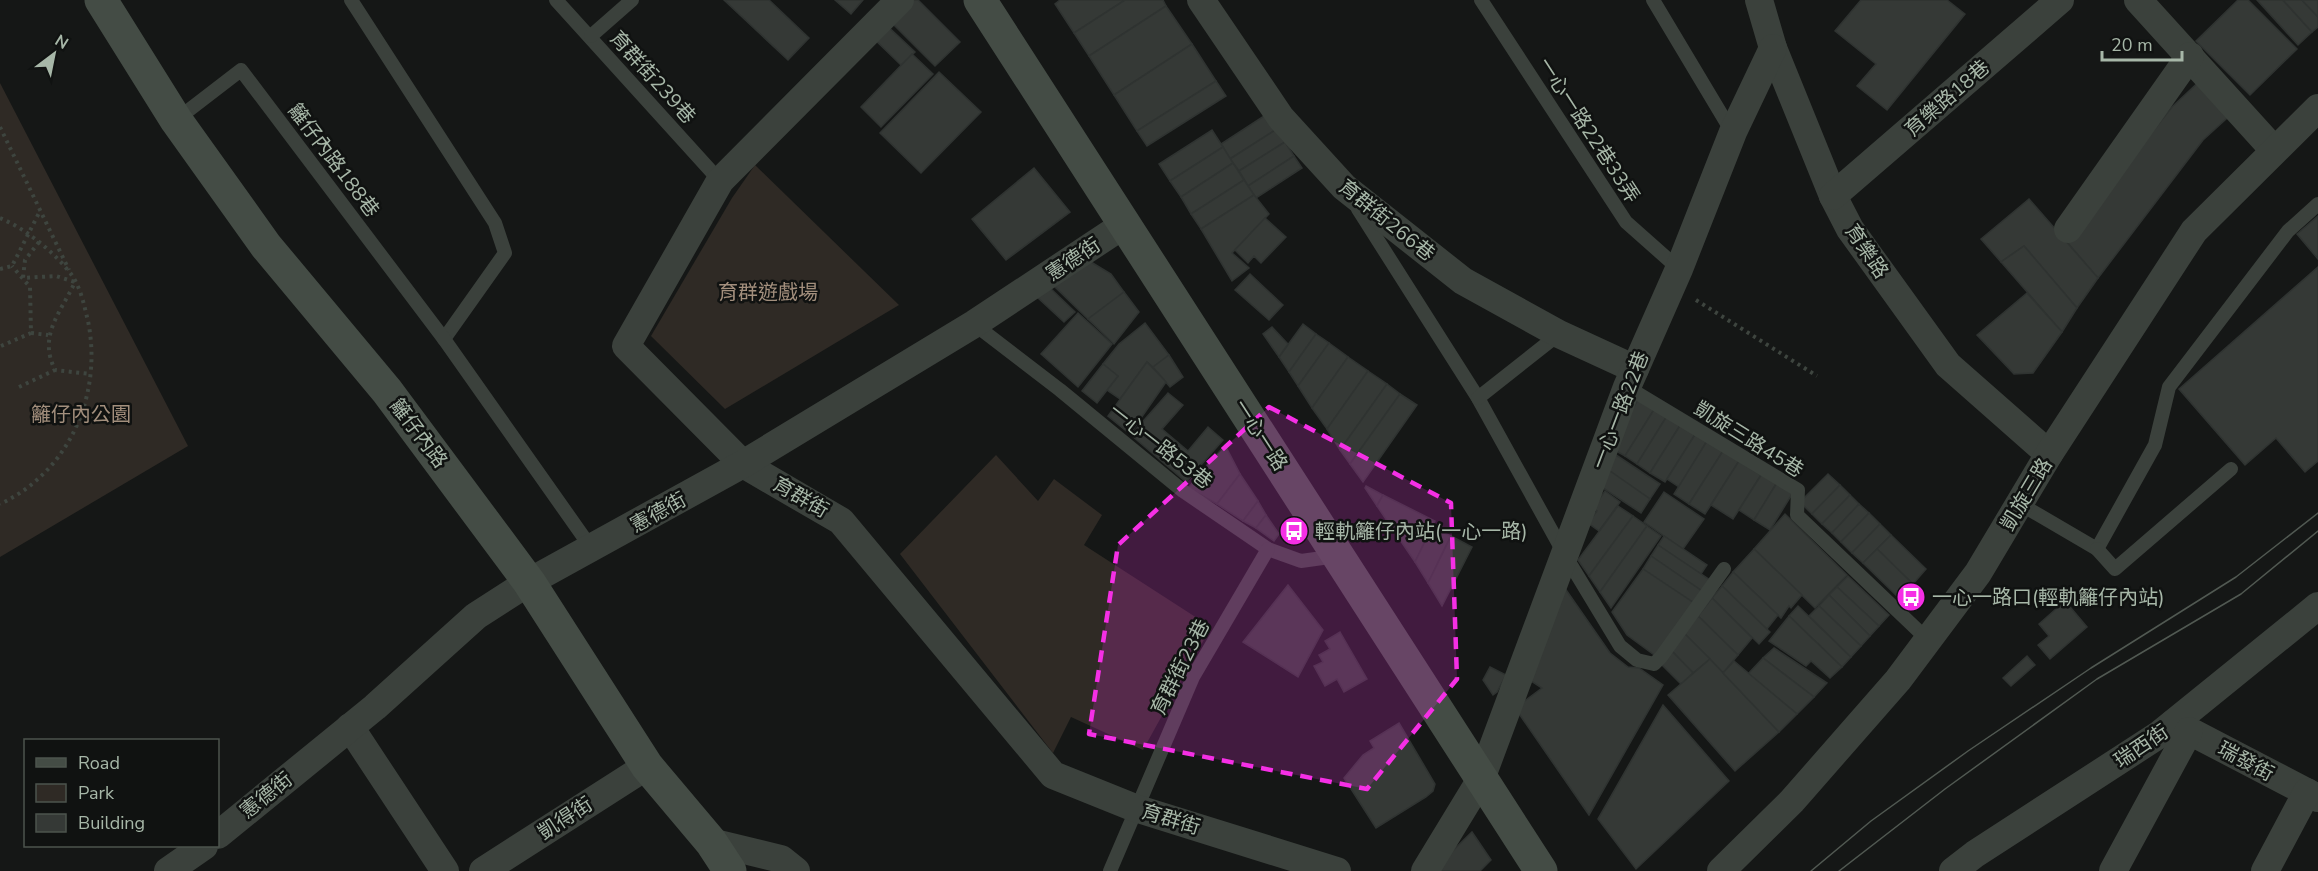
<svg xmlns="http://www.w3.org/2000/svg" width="2318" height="871" viewBox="0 0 2318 871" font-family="'Nunito Sans','Noto Sans TC',sans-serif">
	<rect width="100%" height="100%" fill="#151716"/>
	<g fill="#2f2a25">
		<path d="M0,83L188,446L0,557Z"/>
		<path d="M755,165L899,305L725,409L651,336L732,198Z"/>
		<path d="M996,455L1038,501L1054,479L1102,515L1084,545L1211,627L1143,750L1071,717L1053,753L900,554Z"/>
	</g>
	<g fill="#353936" stroke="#2f3331" stroke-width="1.5">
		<path d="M724,0H769L809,38L788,60Z"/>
		<path d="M835,0H863L851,14Z"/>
		<path d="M902,0H918L960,42L935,66L886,17Z"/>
		<path d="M1060,0H1125L1074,33L1055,4Z"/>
		<path d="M1125,0H1163L1166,6L1089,56L1074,33Z"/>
		<path d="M1861,0H1947L1965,14L1887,110L1857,86L1876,64L1835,31Z"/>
		<path d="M2238,0H2248L2297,49L2250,95L2196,41Z"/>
		<path d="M2257,0H2283L2312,32L2298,45Z"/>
		<path d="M2283,0H2302L2318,17V27L2312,32Z"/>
		<path d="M2302,0H2318V17Z"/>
		<path d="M1166,6L1192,44L1114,95L1089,56Z"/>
		<path d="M881,20L915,52L901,65L868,33Z"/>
		<path d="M1192,44L1216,81L1137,131L1114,95Z"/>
		<path d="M912,54L933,74L881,127L861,107Z"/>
		<path d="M939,72L981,112L921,173L880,133Z"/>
		<path d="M2205,76L2236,110L2203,140L2098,278L2066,241L2172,107Z"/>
		<path d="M1216,81L1226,96L1147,146L1137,131Z"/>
		<path d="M1267,114L1277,129L1230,159L1221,144Z"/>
		<path d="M1277,129L1285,142L1239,171L1230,159Z"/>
		<path d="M1212,130L1223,147L1170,181L1159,164Z"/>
		<path d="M1285,142L1294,156L1248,186L1239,171Z"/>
		<path d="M1223,147L1233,163L1181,197L1170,181Z"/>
		<path d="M1294,156L1302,168L1256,198L1248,186Z"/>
		<path d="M1233,163L1244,180L1191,214L1181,197Z"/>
		<path d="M1034,168L1070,212L1006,260L972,219Z"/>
		<path d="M1244,180L1254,195L1201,229L1191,214Z"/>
		<path d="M1254,195L1269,214L1232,253L1249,268L1232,281L1201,229Z"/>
		<path d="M2029,199L2098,278L2077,308L2024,246L2001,262L1981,239Z"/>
		<path d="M2318,216V259L2297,234Z"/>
		<path d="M1265,218L1286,237L1261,263L1254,256L1248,263L1235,250Z"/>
		<path d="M2024,246L2077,308L2062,332L2001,262Z"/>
		<path d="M1086,259L1111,274L1124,292L1088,319L1052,284Z"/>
		<path d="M2318,267V461L2305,472L2276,438L2245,465L2179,389Z"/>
		<path d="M1250,274L1283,305L1269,320L1235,290Z"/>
		<path d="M1048,286L1075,312L1064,322L1037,297Z"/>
		<path d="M1124,292L1139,312L1114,344L1088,319Z"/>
		<path d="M2027,293L2062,332L2033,373L2014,374L1977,335Z"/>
		<path d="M1078,313L1112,344L1078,387L1041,354Z"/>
		<path d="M1145,323L1169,355L1153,367L1147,362L1120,399L1107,390L1118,376L1103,364L1119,344Z"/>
		<path d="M1303,324L1316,334L1289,372L1279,357Z"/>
		<path d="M1272,327L1288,344L1279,357L1263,334Z"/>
		<path d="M1316,334L1329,343L1298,386L1289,372Z"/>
		<path d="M1329,343L1348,357L1312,408L1298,386Z"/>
		<path d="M1169,355L1183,377L1170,387L1153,367Z"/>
		<path d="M1348,357L1368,371L1327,429L1312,408Z"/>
		<path d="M1147,362L1166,382L1130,434L1108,416Z"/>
		<path d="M1103,364L1118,376L1097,403L1082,391Z"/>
		<path d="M1368,371L1387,384L1340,450L1327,429Z"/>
		<path d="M1387,384L1400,394L1350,464L1340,450Z"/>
		<path d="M1168,393L1183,405L1162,429L1188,451L1208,427L1223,440L1186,482L1131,435Z"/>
		<path d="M1400,394L1417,405L1363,482L1350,464Z"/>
		<path d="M1639,398L1655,408L1625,456L1609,447Z"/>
		<path d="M1655,408L1667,416L1637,464L1625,456Z"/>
		<path d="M1667,416L1681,424L1650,473L1637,464Z"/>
		<path d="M1681,424L1696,433L1665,482L1650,473Z"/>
		<path d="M1696,433L1707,441L1679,487L1667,479Z"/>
		<path d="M1707,441L1723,451L1689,504L1674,494Z"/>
		<path d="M1225,445L1240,474L1217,504L1188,488Z"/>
		<path d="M1723,451L1739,461L1705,514L1689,504Z"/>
		<path d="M1613,453L1660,484L1650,499L1604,467Z"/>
		<path d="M1739,461L1761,475L1733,519L1711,505Z"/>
		<path d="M1610,471L1650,499L1641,513L1600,486Z"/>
		<path d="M1763,472L1778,481L1754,520L1739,510Z"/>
		<path d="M1240,474L1258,501L1243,521L1217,504Z"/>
		<path d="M1828,474L1840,485L1812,514L1800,502Z"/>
		<path d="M1778,481L1794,491L1770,530L1754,520Z"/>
		<path d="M1840,485L1850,495L1822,524L1812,514Z"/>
		<path d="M1366,486L1383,495L1377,506L1365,488Z"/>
		<path d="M1605,491L1620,502L1599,531L1588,523L1597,511L1593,508Z"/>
		<path d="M1664,492L1704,519L1683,549L1644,522Z"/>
		<path d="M1383,495L1435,521L1415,562L1377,506Z"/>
		<path d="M1850,495L1859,504L1832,533L1822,524Z"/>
		<path d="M1258,501L1266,515L1256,528L1243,521Z"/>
		<path d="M1859,504L1869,513L1841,542L1832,533Z"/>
		<path d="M1618,506L1633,516L1589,576L1578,560Z"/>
		<path d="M1869,513L1880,524L1852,553L1841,542Z"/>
		<path d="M1785,514L1847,575L1815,608L1754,549Z"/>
		<path d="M1266,515L1279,534L1274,541L1256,528Z"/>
		<path d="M1633,516L1647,526L1600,592L1589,576Z"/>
		<path d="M1880,524L1891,535L1863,563L1852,553Z"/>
		<path d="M1647,526L1661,536L1611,608L1600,592Z"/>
		<path d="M1432,527L1451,536L1428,583L1415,562Z"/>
		<path d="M1891,535L1926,569L1913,584L1877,549Z"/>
		<path d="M1451,536L1472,547L1442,606L1428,583Z"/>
		<path d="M1664,536L1707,565L1701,574L1658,545Z"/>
		<path d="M1658,545L1710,580L1702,591L1651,556Z"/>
		<path d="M1754,549L1802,595L1791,608L1789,606L1781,618L1733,572Z"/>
		<path d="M1877,549L1913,584L1899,598L1863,563Z"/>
		<path d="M1651,556L1702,591L1694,603L1643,569Z"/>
		<path d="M1643,569L1694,603L1657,657L1627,635L1612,612Z"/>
		<path d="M1733,572L1778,615L1767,629L1722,586Z"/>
		<path d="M1848,576L1889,615L1879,626L1837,587Z"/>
		<path d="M1562,584L1610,653L1628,667L1639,668L1663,685L1589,815L1515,708L1542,688L1531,681Z"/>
		<path d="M1288,585L1323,630L1298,677L1243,642Z"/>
		<path d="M1722,586L1770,632L1759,644L1712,598Z"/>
		<path d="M1837,587L1879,626L1870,636L1829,595Z"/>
		<path d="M1829,595L1870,636L1861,646L1819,606Z"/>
		<path d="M1712,598L1752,638L1738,655L1698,616Z"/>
		<path d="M2065,601L2087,627L2050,659L2038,645L2049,636L2039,624Z"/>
		<path d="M1798,606L1851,657L1842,667L1789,616Z"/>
		<path d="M1819,606L1861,646L1851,657L1809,616Z"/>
		<path d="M1698,616L1738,655L1723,673L1684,633Z"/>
		<path d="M1789,616L1842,667L1830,678L1811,661L1806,666L1769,641Z"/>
		<path d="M1340,632L1367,679L1344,692L1337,679L1325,686L1314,666L1323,662L1319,655L1330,649L1325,641Z"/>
		<path d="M1684,633L1710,659L1693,673L1671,650Z"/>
		<path d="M1774,648L1827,683L1814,697L1763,658Z"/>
		<path d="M1671,650L1693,673L1681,684L1659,662Z"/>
		<path d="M2027,656L2035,665L2011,686L2003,678Z"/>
		<path d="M1763,658L1814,697L1797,714L1748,674Z"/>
		<path d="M1710,659L1779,732L1735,771L1668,695Z"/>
		<path d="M1734,661L1797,714L1779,732L1723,673Z"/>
		<path d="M1490,667L1506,675L1497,692L1493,695L1483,680Z"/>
		<path d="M1663,705L1729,781L1636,869L1598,819Z"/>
		<path d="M1399,723L1435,784L1433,791L1426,797L1376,828L1344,778L1363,755L1374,748L1370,741Z"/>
		<path d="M1472,832L1491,860L1480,871H1432Z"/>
	</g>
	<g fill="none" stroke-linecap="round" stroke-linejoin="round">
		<g stroke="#3e453f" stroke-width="4" stroke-dasharray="3 4.5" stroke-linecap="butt">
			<path d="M0,127L69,270"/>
			<path d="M0,218C26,229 53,251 71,274C81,288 84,305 88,321C103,395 69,472 0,504"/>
			<path d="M39,242L25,260L23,278L56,276L75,282C60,314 38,335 55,370L90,374"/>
			<path d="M0,269L12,266L40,211"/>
			<path d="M1696,300L1817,376"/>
			<path d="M31,333L48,335"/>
			<path d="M1,346L31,333L30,287L12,266"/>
			<path d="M19,387L55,370"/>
		</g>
		<g stroke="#3b413c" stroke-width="14">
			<path d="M351,0L495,223L505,253L444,339"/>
			<path d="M556,0L720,181"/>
			<path d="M1481,0L1626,222L1679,269"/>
			<path d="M1653,0L1732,132"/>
			<path d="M591,36L632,0"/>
			<path d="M176,120L241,70L444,339L592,549"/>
			<path d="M1358,209L1478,398L1565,555L1620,646L1637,660L1654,664L1661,657L1724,569"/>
			<path d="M974,324L1060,390L1183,491L1268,549L1301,561L1337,556"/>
			<path d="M1627,387L1798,490L1797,515L1928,640"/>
			<path d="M1478,398L1559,334"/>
			<path d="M2020,504L2097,549L2155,445L2169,387L2288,231L2318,204"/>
			<path d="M2097,549L2115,569L2231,469"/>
			<path d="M1110,871L1193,677L1268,549"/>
		</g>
		<g stroke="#3b413c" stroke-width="28">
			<path d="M900,0L720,181L626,346L743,464L841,521L1053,775L1135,808L1337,871"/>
			<path d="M1201,0L1281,118L1344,187L1463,281L1559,334L1635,369"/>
			<path d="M1759,0L1773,48L1833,196L1850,229L1948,365L2049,454"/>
			<path d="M2138,0L2274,150"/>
			<path d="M1833,196L2060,0"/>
			<path d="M2068,229L2190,56"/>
			<path d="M2174,723L2318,798"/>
			<path d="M350,727L445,871"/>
			<path d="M218,835L375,707L476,616L529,582L743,464L974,324L1125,224"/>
			<path d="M711,842L781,859L796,871"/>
			<path d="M168,871L204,846"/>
			<path d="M483,871L647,766"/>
			<path d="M1425,871L1481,779L1627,387L1679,269L1733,132L1773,48"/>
			<path d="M1721,871L1792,801L1898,680L1978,573L2049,454L2194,231L2318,108"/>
			<path d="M1953,871L1975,854L2160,734L2318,606"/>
			<path d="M2113,871L2189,731"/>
			<path d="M2265,871L2307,792"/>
		</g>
		<g stroke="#444c45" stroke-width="33">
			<path d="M101,0L176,120L266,246L387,391L529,582L647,766L711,842L730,871"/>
			<path d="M980,0L1541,871"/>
		</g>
		<g stroke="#515952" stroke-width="1.5">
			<path d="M1811,871L1871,821L1968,751L2091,668L2236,577L2318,513"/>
			<path d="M1839,871L1945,789L2097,679L2241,594L2318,531"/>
		</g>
	</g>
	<path fill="#f52fe5" fill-opacity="0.2" stroke="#f52fe5" stroke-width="4.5" stroke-dasharray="12 8" stroke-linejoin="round" d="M1269,407L1451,503L1457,679L1367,789L1089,734L1118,545Z"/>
	<defs>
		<g id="bus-disc" transform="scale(1.5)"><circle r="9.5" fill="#f52fe5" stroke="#101211"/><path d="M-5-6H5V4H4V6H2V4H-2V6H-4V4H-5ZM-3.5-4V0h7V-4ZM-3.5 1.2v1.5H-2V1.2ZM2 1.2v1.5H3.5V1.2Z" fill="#fff"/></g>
	</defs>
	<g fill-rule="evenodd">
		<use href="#bus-disc" x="1294" y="531"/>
		<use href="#bus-disc" x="1911" y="597"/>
	</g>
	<g text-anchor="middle" stroke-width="5" stroke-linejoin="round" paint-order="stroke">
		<g font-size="20" fill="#a7b7a8" stroke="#101211">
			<text transform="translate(653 77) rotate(48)" y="7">育群街239巷</text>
			<text transform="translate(1947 98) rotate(-41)" y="7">育樂路18巷</text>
			<text transform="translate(1589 130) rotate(57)" y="7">一心一路22巷33弄</text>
			<text transform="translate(334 160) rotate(53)" y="7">籬仔內路188巷</text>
			<text transform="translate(1387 220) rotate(39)" y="7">育群街266巷</text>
			<text transform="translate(1867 251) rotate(56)" y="7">育樂路</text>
			<text transform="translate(1073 259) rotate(-34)" y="7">憲德街</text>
			<text transform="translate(1620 410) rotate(-69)" y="7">一心一路22巷</text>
			<text transform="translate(419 433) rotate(53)" y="7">籬仔內路</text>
			<text transform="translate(1261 435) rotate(57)" y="7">一心一路</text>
			<text transform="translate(1749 439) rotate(32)" y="7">凱旋三路45巷</text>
			<text transform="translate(1161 446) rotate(38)" y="7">一心一路53巷</text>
			<text transform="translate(2026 494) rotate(-59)" y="7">凱旋三路</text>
			<text transform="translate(801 497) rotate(30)" y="7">育群街</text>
			<text transform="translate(658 512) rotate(-29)" y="7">憲德街</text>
			<text transform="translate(1180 667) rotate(-63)" y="7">育群街23巷</text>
			<text transform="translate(2141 746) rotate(-34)" y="7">瑞西街</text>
			<text transform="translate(2246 761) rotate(28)" y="7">瑞發街</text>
			<text transform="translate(266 795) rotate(-39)" y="7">憲德街</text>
			<text transform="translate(565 818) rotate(-33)" y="7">凱得街</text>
			<text transform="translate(1171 819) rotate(17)" y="7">育群街</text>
		</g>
		<g font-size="20" fill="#a38f7d" stroke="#101211">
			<text x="768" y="299">育群遊戲場</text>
			<text x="81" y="421">籬仔內公園</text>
		</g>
		<g font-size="20" fill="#a7b7a8" stroke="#101211" text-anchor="start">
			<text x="1315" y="538">輕軌籬仔內站(一心一路)</text>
			<text x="1932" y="604">一心一路口(輕軌籬仔內站)</text>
		</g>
	</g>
	<rect x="24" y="739" width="195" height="108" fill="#101211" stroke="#4c544d" stroke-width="1.5"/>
	<rect x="36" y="758" width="30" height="9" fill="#444c45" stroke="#4c544d" stroke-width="1.5"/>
	<text x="78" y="769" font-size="18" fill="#a7b7a8">Road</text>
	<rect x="36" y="784" width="30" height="18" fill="#2f2a25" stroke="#4c544d" stroke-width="1.5"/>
	<text x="78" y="799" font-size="18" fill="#a7b7a8">Park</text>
	<rect x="36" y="814" width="30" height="18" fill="#353936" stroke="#4c544d" stroke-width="1.5"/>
	<text x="78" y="829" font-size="18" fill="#a7b7a8">Building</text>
	<g transform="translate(54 54) rotate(32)" stroke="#101211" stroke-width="4.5" paint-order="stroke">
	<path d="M0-4.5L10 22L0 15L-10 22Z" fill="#a7b7a8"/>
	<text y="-9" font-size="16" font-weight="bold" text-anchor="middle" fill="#a7b7a8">N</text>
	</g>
	<path d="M2102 51v9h80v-9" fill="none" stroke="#a7b7a8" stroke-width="3"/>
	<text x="2111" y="51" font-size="18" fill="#a7b7a8" stroke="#101211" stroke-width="4.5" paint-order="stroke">20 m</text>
</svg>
